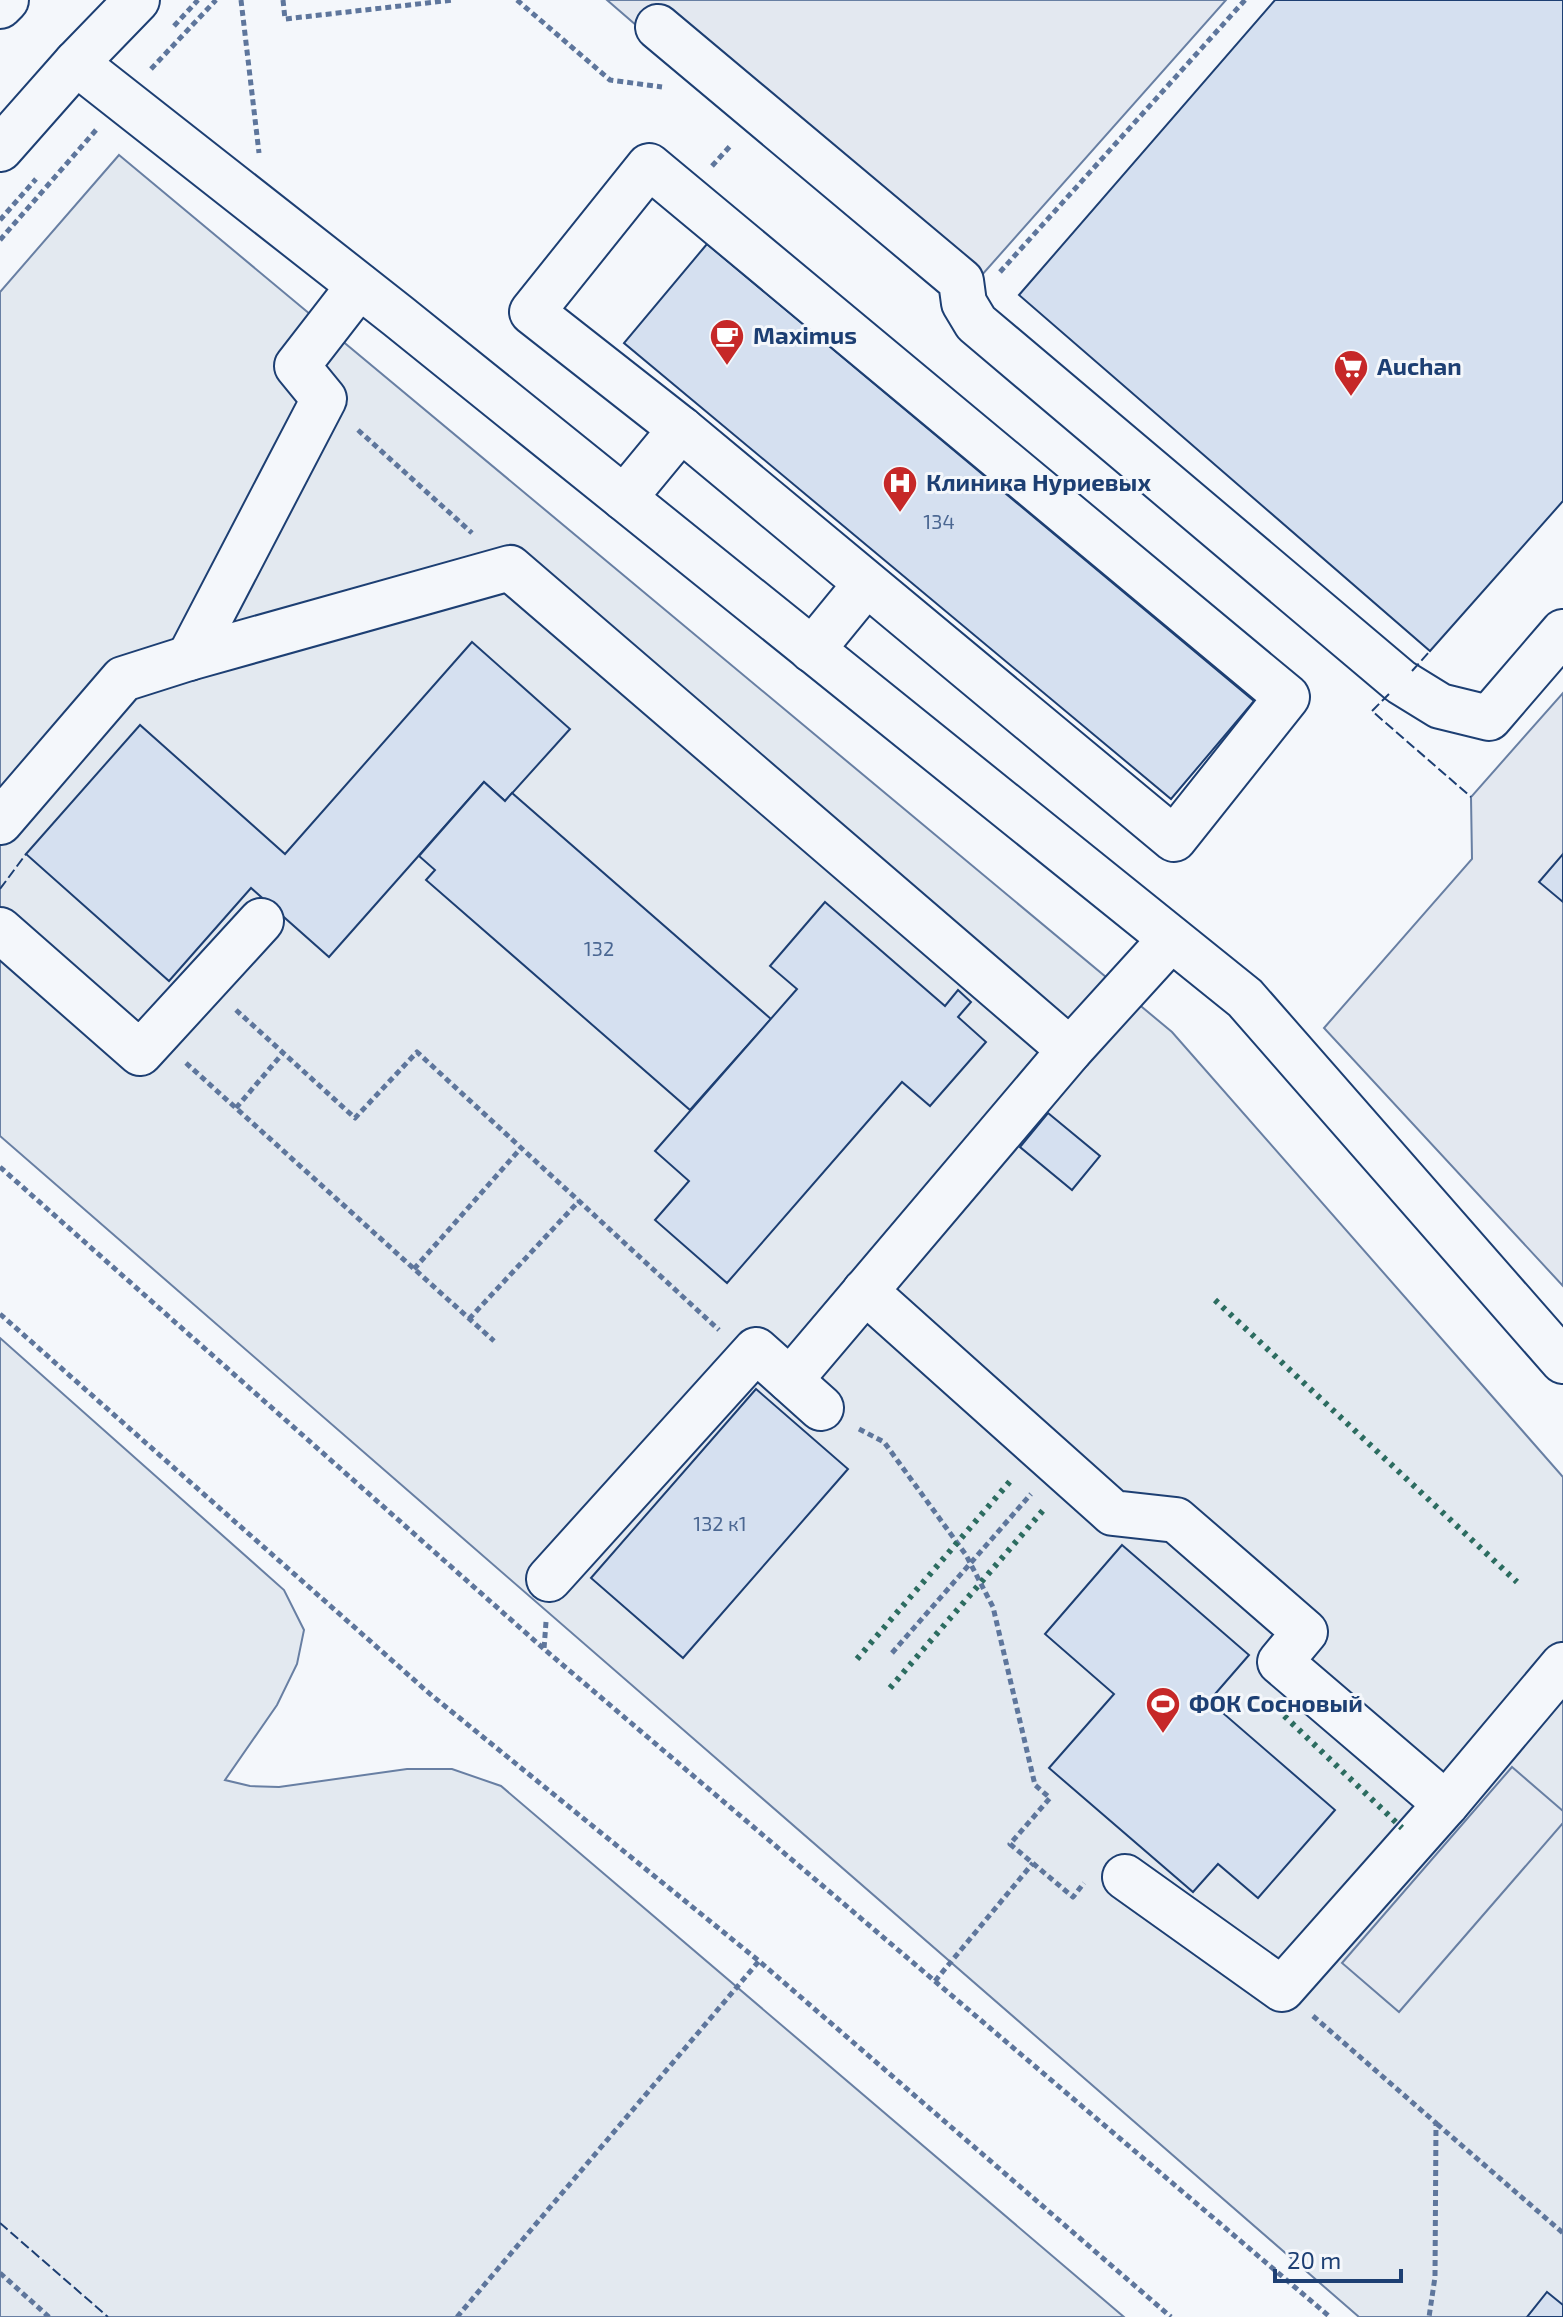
<svg xmlns="http://www.w3.org/2000/svg" width="1563" height="2317" viewBox="0 0 1563 2317" font-family="'Exo 2',sans-serif">
	<rect width="100%" height="100%" fill="#f4f7fb"/>
	<g fill="#e3e9f0" stroke="#687fa3" stroke-width="2">
		<path d="M119,155L1172,1032L1563,1477V2317H1359L0,1136V292Z"/>
		<path d="M0,1338L284,1590L304,1630L297,1664L277,1705L225,1780L250,1786L279,1787L407,1769H452L501,1786L1124,2317H0Z"/>
	</g>
	<g fill="#e3e8f0" stroke="#687fa3" stroke-width="2">
		<path d="M607,0H1226L957,303Z"/>
		<path d="M1563,693V1286L1324,1028L1472,859L1471,797Z"/>
		<path d="M1512,1767L1563,1811V1823L1399,2012L1342,1963Z"/>
	</g>
	<g fill="#d5e0f0" stroke="#1d3f73" stroke-width="2">
		<path d="M1275,0H1563V501L1430,651L1019,295Z"/>
		<path d="M707,244L1254,701L1171,799L624,343Z"/>
		<path d="M472,642L570,729L505,801L484,782L329,957L251,888L169,981L26,854L140,725L285,854Z"/>
		<path d="M484,782L505,801L512,793L771,1019L690,1110L426,880L435,870L419,856Z"/>
		<path d="M1563,854V902L1539,882Z"/>
		<path d="M825,902L945,1006L958,990L971,1002L958,1017L986,1042L930,1106L902,1082L727,1283L655,1220L689,1181L655,1151L797,989L770,966Z"/>
		<path d="M1048,1113L1100,1156L1072,1190L1020,1147Z"/>
		<path d="M756,1389L848,1469L683,1658L591,1578Z"/>
		<path d="M1122,1545L1249,1655L1209,1701L1335,1810L1258,1898L1218,1864L1193,1892L1049,1768L1114,1694L1045,1634Z"/>
		<path d="M1547,2292L1563,2305V2317H1527Z"/>
	</g>
	<g fill="none" stroke-linecap="round" stroke-linejoin="round">
		<g stroke="#1d3f73" stroke-width="48">
			<g id="minor">
				<path d="M658,27L961,281L964,303L976,323L1401,682L1440,706L1489,718L1563,632"/>
				<path d="M76,63L398,316L1245,998L1563,1361"/>
				<path d="M0,149L76,63L137,0"/>
				<path d="M649,166L1287,697L1174,839L681,429L532,312Z"/>
				<path d="M624,498L681,429"/>
				<path d="M812,650L866,584"/>
				<path d="M189,658L324,399L297,366L359,286"/>
				<path d="M0,822L123,679L189,658L510,568L1070,1050"/>
				<path d="M0,930L140,1053L261,921"/>
				<path d="M865,1291L1113,1513L1176,1520L1305,1632L1280,1662L1446,1804"/>
				<path d="M790,1380L1070,1050L1171,939"/>
				<path d="M549,1579L756,1350L821,1408"/>
				<path d="M1125,1877L1282,1989L1446,1804L1563,1665"/>
			</g>
		</g>
		<g stroke="#1d3f73" stroke-width="48">
			<path id="major" d="M0,6L6,0"/>
		</g>
		<g stroke="#5e769c" stroke-width="5" stroke-dasharray="6 4" stroke-linecap="butt">
			<path d="M241,0L259,153"/>
			<path d="M283,0L285,19L453,0"/>
			<path d="M517,0L610,80L662,87"/>
			<path d="M174,26L198,0"/>
			<path d="M151,69L216,0"/>
			<path d="M712,166L732,144"/>
			<path d="M0,220L36,179"/>
			<path d="M0,240L96,130"/>
			<path d="M1000,272L1245,0"/>
			<path d="M358,430L472,533"/>
			<path d="M236,1010L355,1118L417,1052L719,1330"/>
			<path d="M186,1063L494,1341"/>
			<path d="M236,1108L283,1053"/>
			<path d="M0,1167L544,1649"/>
			<path d="M414,1269L521,1148"/>
			<path d="M0,1314L430,1694L759,1961L1171,2317"/>
			<path d="M469,1319L579,1201"/>
			<path d="M859,1429L884,1442L966,1555L993,1607L1035,1785L1050,1798L1010,1844L1073,1897L1084,1883"/>
			<path d="M546,1622L544,1649L1330,2317"/>
			<path d="M892,1653L1031,1494"/>
			<path d="M935,1981L1033,1863"/>
			<path d="M1313,2016L1436,2123L1435,2277L1429,2317"/>
			<path d="M1437,2124L1563,2233"/>
			<path d="M0,2273L49,2317"/>
			<path d="M457,2317L759,1961"/>
		</g>
		<use href="#minor" stroke="#f4f7fb" stroke-width="44"/>
		<use href="#major" stroke="#f4f7fb" stroke-width="44"/>
		<g stroke="#2c6c60" stroke-width="6" stroke-dasharray="4 6" stroke-linecap="butt">
			<path d="M1215,1300L1517,1582"/>
			<path d="M857,1659L1012,1479"/>
			<path d="M890,1688L1045,1508"/>
			<path d="M1277,1709L1402,1828"/>
		</g>
		<g stroke="#1d3f73" stroke-width="2" stroke-dasharray="10 4" stroke-linecap="butt">
			<path d="M1412,671L1430,651"/>
			<path d="M1389,694L1372,711L1471,797"/>
			<path d="M0,889L26,854"/>
			<path d="M0,2223L108,2317"/>
		</g>
	</g>
	<defs>
		<g id="cafe-pin" transform="scale(1.8)"><path d="M0 17L-7.5 6A9.5 9.5 0 1 1 7.5 6Z" fill="#c62828" stroke="#f4f7fb"/><path d="M-5.5-4.5H6V0H3Q3 3.5 0 3.5H-2.5Q-5.5 3.5-5.5 0ZM3-3.2v2h1.7v-2ZM-6 4.5H4V6H-6Z" fill="#fff"/></g>
		<g id="supermarket-pin" transform="scale(1.8)"><path d="M0 17L-7.5 6A9.5 9.5 0 1 1 7.5 6Z" fill="#c62828" stroke="#f4f7fb"/><path d="M-6-5.5h2.5l.6 2H6L4.5 2H-2.5L-4.4-4H-6ZM-1.5 3.2a1.3 1.3 0 1 0 .1 0ZM3 3.2a1.3 1.3 0 1 0 .1 0Z" fill="#fff"/></g>
		<g id="hospital-pin" transform="scale(1.8)"><path d="M0 17L-7.5 6A9.5 9.5 0 1 1 7.5 6Z" fill="#c62828" stroke="#f4f7fb"/><path d="M-5-5h3v3.5h4V-5h3V5h-3V1.5h-4V5h-3Z" fill="#fff"/></g>
		<g id="stadium-pin" transform="scale(1.8)"><path d="M0 17L-7.5 6A9.5 9.5 0 1 1 7.5 6Z" fill="#c62828" stroke="#f4f7fb"/><path d="M0-5a6.5 5 0 1 0 0 10a6.5 5 0 1 0 0-10ZM-3.5-1.8h7v3.6h-7Z" fill="#fff"/></g>
	</defs>
	<g fill-rule="evenodd">
		<use href="#cafe-pin" x="727" y="336"/>
		<use href="#supermarket-pin" x="1351" y="367"/>
		<use href="#hospital-pin" x="900" y="483"/>
		<use href="#stadium-pin" x="1163" y="1704"/>
	</g>
	<g text-anchor="middle" stroke-width="6" stroke-linejoin="round" paint-order="stroke">
		<g font-size="20" fill="#4b6792">
			<text x="939" y="529">134</text>
			<text x="599" y="956">132</text>
			<text x="720" y="1531">132 к1</text>
		</g>
		<g font-size="24" font-weight="bold" fill="#1d3f73" stroke="#f4f7fb" text-anchor="start">
			<text x="753" y="344">Maximus</text>
			<text x="1377" y="375">Auchan</text>
			<text x="926" y="491">Клиника Нуриевых</text>
			<text x="1189" y="1712">ФОК Сосновый</text>
		</g>
	</g>
	<path d="M1275 2269v12h126v-12" fill="none" stroke="#1d3f73" stroke-width="4"/>
	<text x="1287" y="2269" font-size="24" fill="#1d3f73" stroke="#f4f7fb" stroke-width="6" paint-order="stroke">20 m</text>
</svg>
